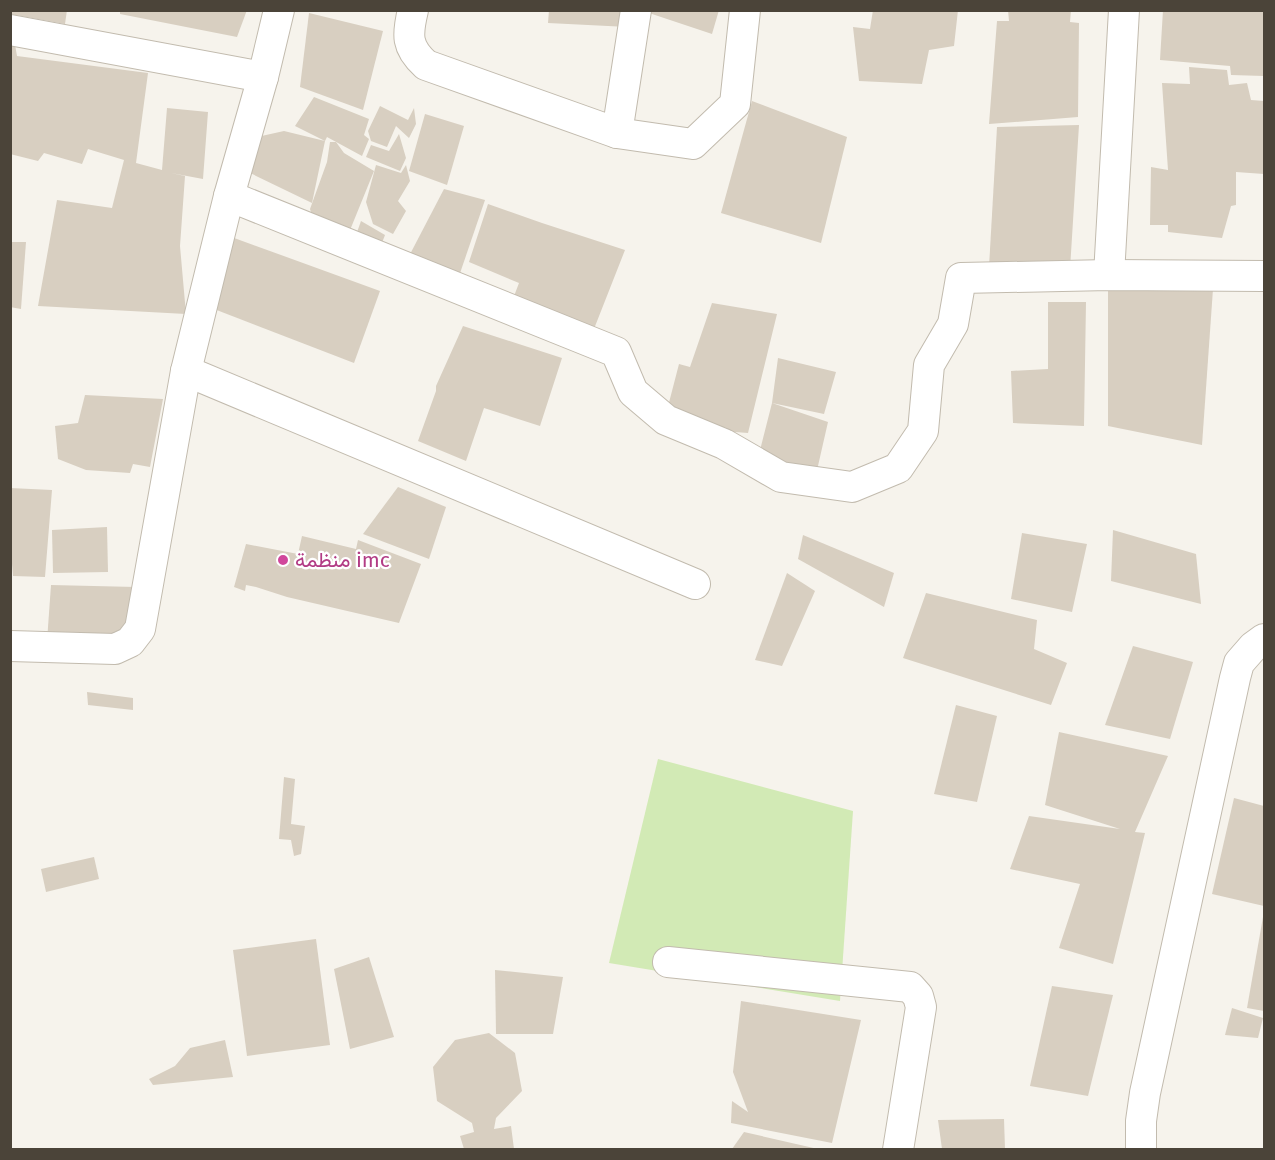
<svg xmlns="http://www.w3.org/2000/svg" width="1275" height="1160" viewBox="0 0 1275 1160" font-family="'Fira Sans',Vazirmatn,sans-serif">
	<rect width="100%" height="100%" fill="#f6f3ec"/>
	<path fill="#d2eab5" d="M658,759L853,811L840,1001L609,963Z"/>
	<g fill="#d8cfc1">
		<path d="M10,10H67L65,24L10,14Z"/>
		<path d="M120,10H247L237,37L120,14Z"/>
		<path d="M549,10H630L628,27L548,23Z"/>
		<path d="M646,10H719L712,34L646,12Z"/>
		<path d="M873,10H958L954,46L929,50L922,84L859,81L853,27L870,29Z"/>
		<path d="M1008,10H1071L1070,22L1079,23L1078,117L989,124L997,21H1009Z"/>
		<path d="M1163,10H1264V76L1231,75L1230,66L1160,60Z"/>
		<path d="M309,13L383,31L363,110L300,87Z"/>
		<path d="M10,39H14L17,56L148,73L136,163L162,170L167,108L208,112L203,179L171,173L185,176L180,246L186,314L38,306L57,200L112,208L124,160L88,149L82,164L44,153L38,161L10,154Z"/>
		<path d="M1189,67L1227,70L1229,85L1247,83L1251,100L1264,101V174L1236,172V205L1231,206L1222,238L1168,232V225H1150L1151,167L1168,170L1162,83L1190,84Z"/>
		<path d="M314,97L369,119L364,135L369,139L362,156L327,137L325,141L312,203L246,171L257,137L284,131L325,141L295,126Z"/>
		<path d="M752,101L847,137L821,243L721,213Z"/>
		<path d="M380,106L408,120L414,108L416,124L409,138L396,126L387,147L371,141L368,131Z"/>
		<path d="M425,114L464,126L447,185L409,171Z"/>
		<path d="M1079,125L1070,269L989,267L997,127Z"/>
		<path d="M399,134L406,158L400,171L366,157L371,145L389,151Z"/>
		<path d="M330,142H336L344,153L374,171L346,240L314,222L310,209L327,162Z"/>
		<path d="M376,165L401,173L406,165L410,181L398,201L406,211L393,234L373,224L366,202Z"/>
		<path d="M444,189L485,200L457,282L407,260Z"/>
		<path d="M488,204L542,223L625,250L592,334L511,304L519,283L469,262Z"/>
		<path d="M361,221L385,235L380,248L355,238Z"/>
		<path d="M226,235L380,291L354,363L214,309Z"/>
		<path d="M10,242H26L21,309L10,307Z"/>
		<path d="M1108,277L1213,289L1202,445L1108,426Z"/>
		<path d="M1048,302H1086L1084,426L1013,423L1011,371L1048,369Z"/>
		<path d="M712,303L777,314L748,433L735,432L733,441L725,439L727,428L665,418L679,364L690,367Z"/>
		<path d="M463,326L562,358L540,426L484,408L466,461L418,441L436,391V386Z"/>
		<path d="M778,358L836,372L824,414L772,403L828,422L815,479L758,458L772,403Z"/>
		<path d="M85,395L163,399L150,467L133,464L130,473L86,470L58,459L55,426L78,423Z"/>
		<path d="M398,487L446,507L429,559L363,534Z"/>
		<path d="M10,488L52,490L45,577L13,576L12,564H10Z"/>
		<path d="M107,527L108,572L53,573L52,530Z"/>
		<path d="M1113,530L1196,554L1201,604L1111,581Z"/>
		<path d="M1022,533L1087,544L1072,612L1011,599Z"/>
		<path d="M803,535L894,573L884,607L798,559Z"/>
		<path d="M302,536L356,549L358,540L421,564L399,623L287,597L256,587L246,585L245,591L234,587L246,544L298,554Z"/>
		<path d="M787,573L815,591L782,666L755,660Z"/>
		<path d="M51,585L136,587L128,641H47Z"/>
		<path d="M926,593L1037,620L1034,649L1067,663L1051,705L903,658Z"/>
		<path d="M1133,646L1193,662L1170,739L1105,725Z"/>
		<path d="M87,692L133,698V710L88,705Z"/>
		<path d="M956,705L997,716L977,802L934,794Z"/>
		<path d="M1059,732L1168,756L1135,832L1145,833L1113,964L1059,948L1080,884L1010,869L1029,816L1120,829L1045,805Z"/>
		<path d="M284,777L295,779L291,824L305,826L301,854L294,856L291,840L279,839Z"/>
		<path d="M1234,798L1264,806V906L1212,894Z"/>
		<path d="M94,857L99,879L46,892L41,869Z"/>
		<path d="M1263,917H1264V1011L1247,1008Z"/>
		<path d="M316,939L330,1045L247,1056L233,950Z"/>
		<path d="M369,957L394,1037L350,1049L334,969Z"/>
		<path d="M495,970L563,977L553,1034H496Z"/>
		<path d="M1052,986L1113,995L1088,1096L1030,1086Z"/>
		<path d="M741,1001L861,1020L832,1143L731,1123L732,1101L748,1112L733,1072Z"/>
		<path d="M1232,1008L1263,1018L1258,1038L1225,1035Z"/>
		<path d="M489,1033L515,1053L522,1091L496,1118L494,1129L511,1126L514,1149H464L460,1136L474,1132L472,1123L437,1101L433,1067L455,1040Z"/>
		<path d="M225,1040L233,1077L153,1085L149,1079L175,1066L190,1048Z"/>
		<path d="M1004,1119L1005,1149H942L938,1120Z"/>
		<path d="M744,1132L818,1149H732Z"/>
	</g>
	<g fill="none" stroke-linecap="round" stroke-linejoin="round">
		<g stroke="#c2bbae" stroke-width="32">
			<g id="street">
				<path d="M413,10C407,35 406,47 426,65L617,133L693,144L735,104L745,10"/>
				<path d="M10,30L263,77"/>
				<path d="M617,133L636,10"/>
				<path d="M229,196L616,352L633,392L666,420L724,444L781,477L852,487L898,468L923,431L929,365L953,324L961,278L1109,275L1264,276"/>
				<path d="M1109,275L1124,10"/>
				<path d="M186,371L695,584"/>
				<path d="M10,646L115,649L130,642L140,629L186,371L229,196L263,77L279,10"/>
				<path d="M668,962L910,987L918,996L921,1007L898,1150"/>
				<path d="M1141,1150V1121L1145,1093L1235,678L1239,663L1253,647L1264,639"/>
			</g>
		</g>
		<use href="#street" stroke="#fff" stroke-width="30"/>
	</g>
	<circle fill="#d1479c" stroke="#fff" stroke-width="2" cx="283" cy="560" r="6"/>
	<g text-anchor="middle" stroke-width="4.5" stroke-linejoin="round" paint-order="stroke">
		<g font-size="21" fill="#b23c85" stroke="#fff" text-anchor="start">
			<text x="295" y="567">منظمة imc</text>
		</g>
	</g>
	<rect width="1275" height="1160" fill="none" stroke="#4b4439" stroke-width="24"/>
</svg>
